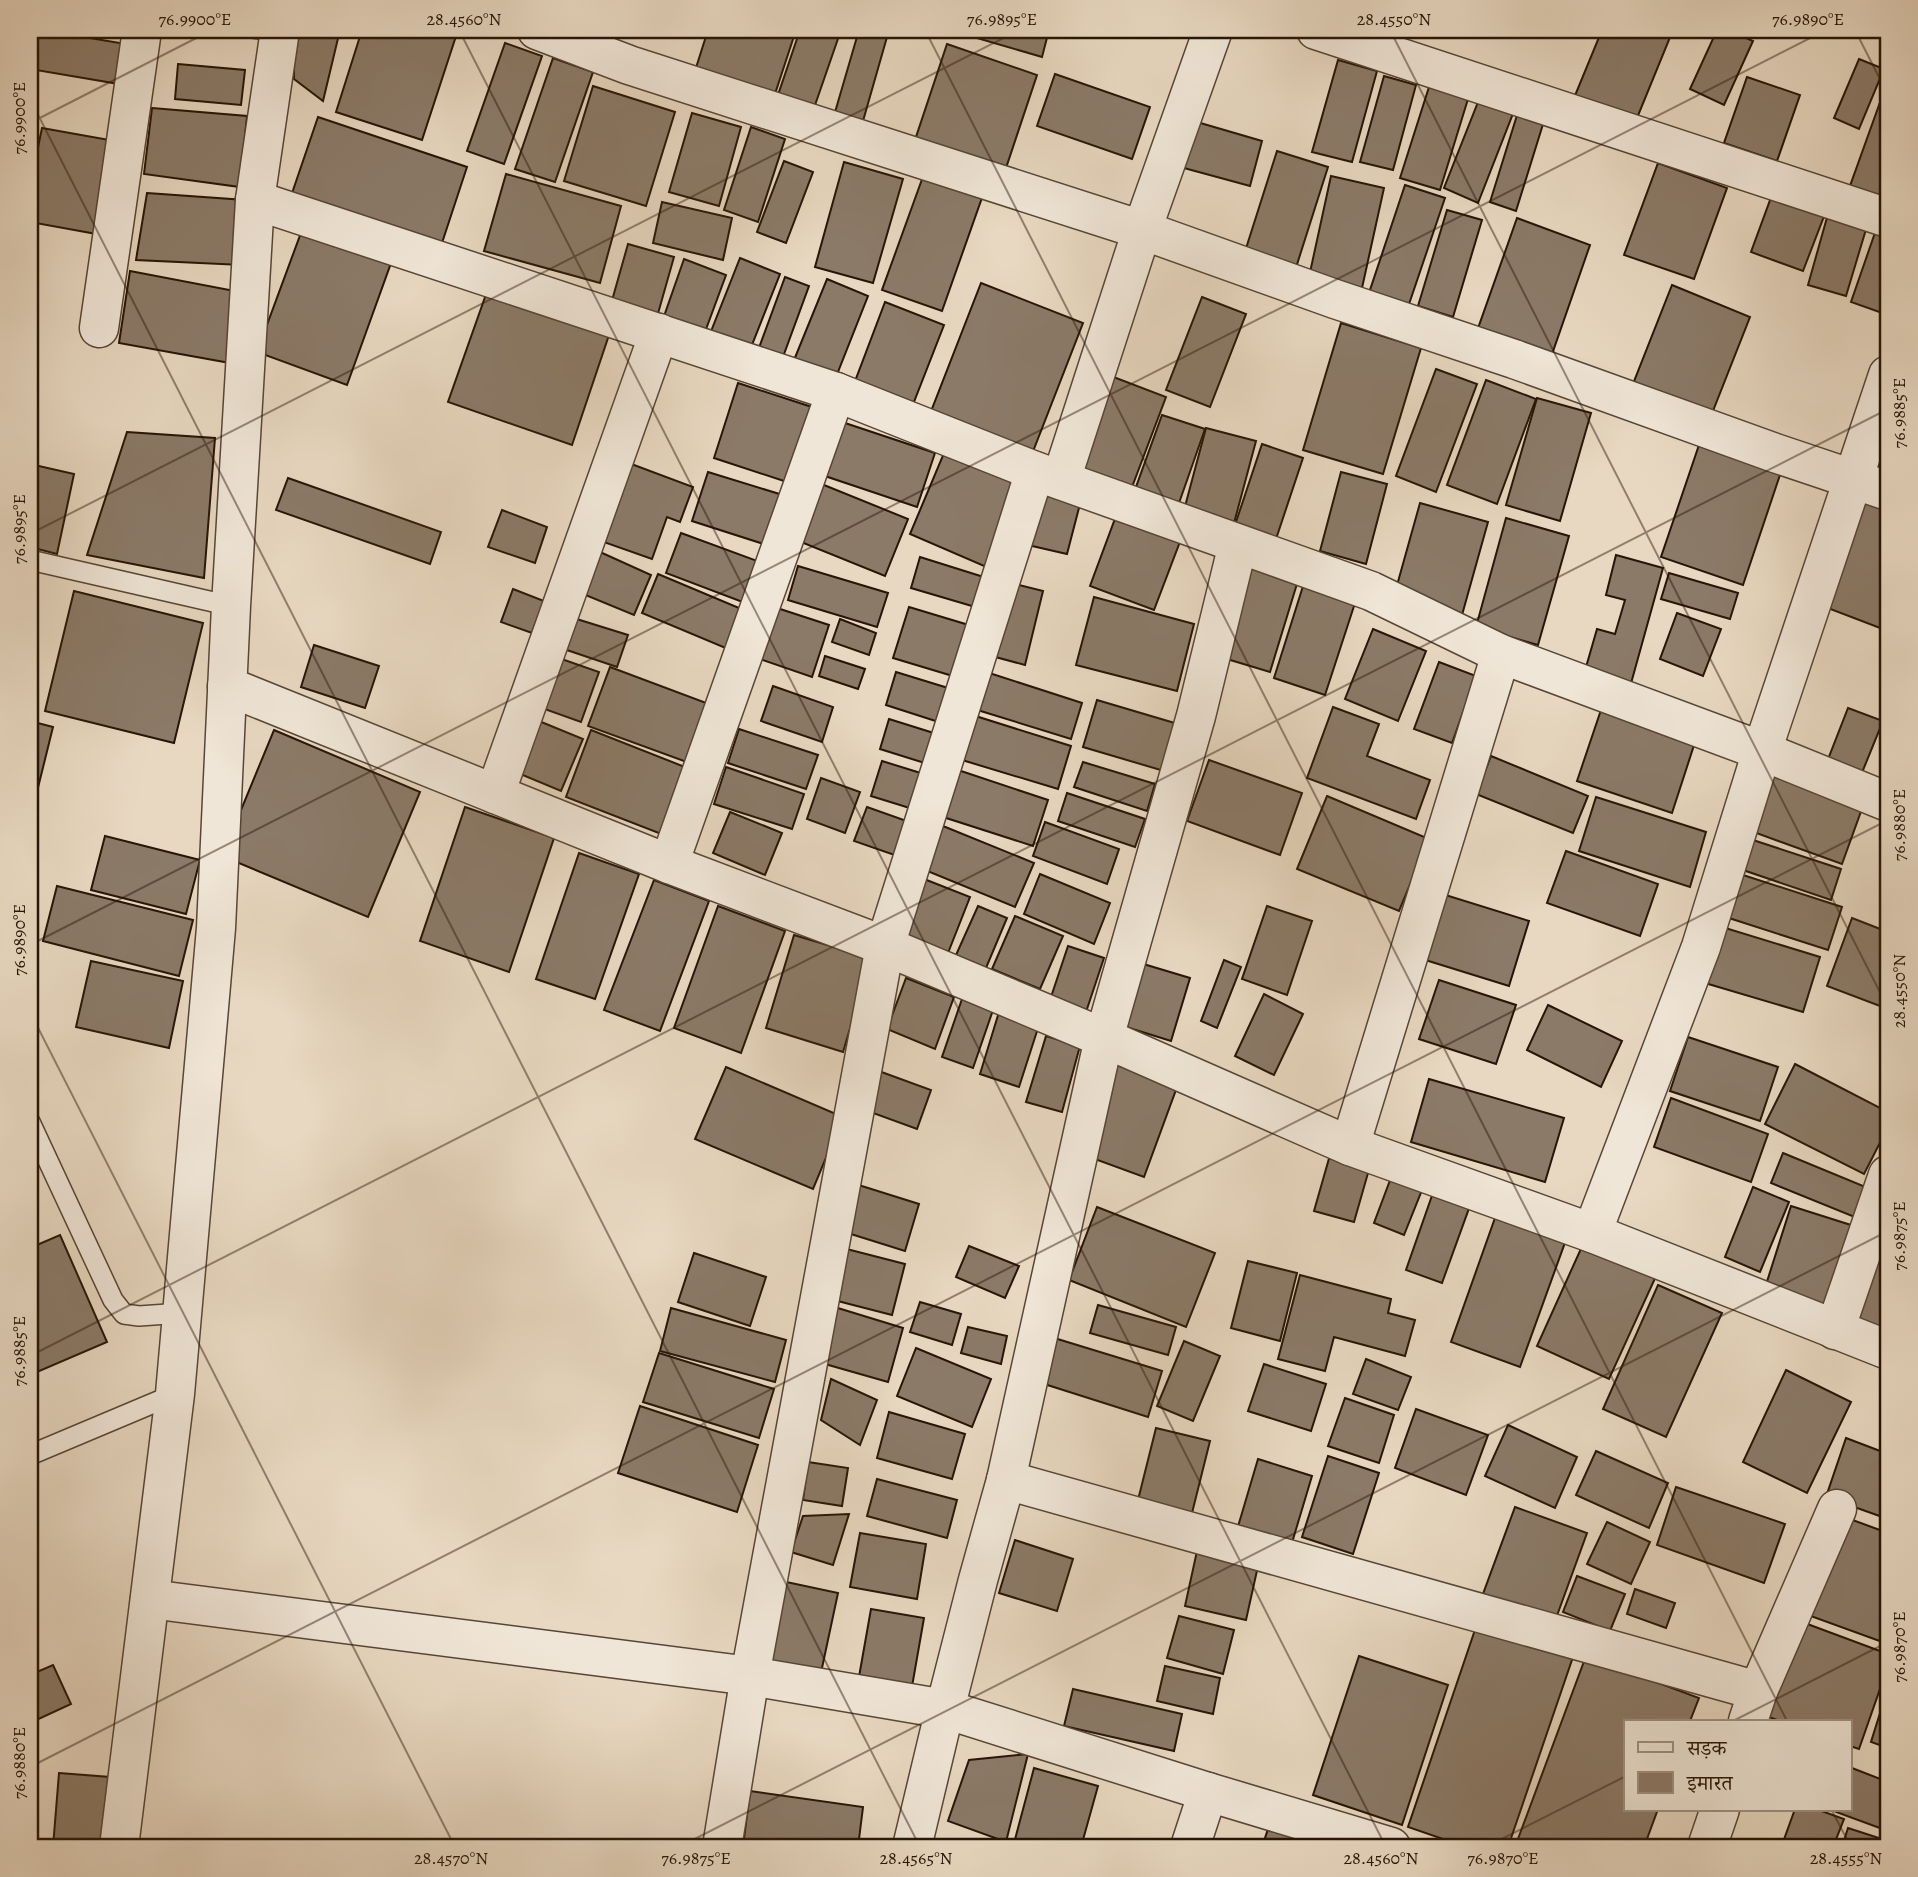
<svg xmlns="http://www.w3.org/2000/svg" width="1918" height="1877" viewBox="0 0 1918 1877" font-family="Alegreya,'Noto Serif Devanagari',serif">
	<rect width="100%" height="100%" fill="#e8d8c1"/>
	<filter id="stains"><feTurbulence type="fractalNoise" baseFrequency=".00286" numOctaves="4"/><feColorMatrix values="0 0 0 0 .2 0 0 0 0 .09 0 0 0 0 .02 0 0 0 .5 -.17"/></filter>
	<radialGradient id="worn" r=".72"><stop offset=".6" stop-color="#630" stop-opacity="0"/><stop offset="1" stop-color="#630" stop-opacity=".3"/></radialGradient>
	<g fill="#8b7a68" stroke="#271507" stroke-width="2">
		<path d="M32,30H42L126,44L119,84L30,69V46Z"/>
		<path d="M173,30H262L261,39Z"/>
		<path d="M294,30H340L323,101L294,79Z"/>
		<path d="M362,30H458L422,140L336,112Z"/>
		<path d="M708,30H796L773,100L694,74Z"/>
		<path d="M800,30H841L814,108L778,95Z"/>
		<path d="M859,30H889L861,128L833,119Z"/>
		<path d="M961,30H1049L1042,57L960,33Z"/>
		<path d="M1602,30H1673L1635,123L1574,98Z"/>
		<path d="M1717,30H1728L1753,41L1724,105L1690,89Z"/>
		<path d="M505,43L542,56L504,164L467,151Z"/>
		<path d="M947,44L1037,75L1005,171L915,140Z"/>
		<path d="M553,58L593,72L555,182L515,169Z"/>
		<path d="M1859,59L1884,69L1859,129L1834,118Z"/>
		<path d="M1338,60L1377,71L1352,162L1312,152Z"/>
		<path d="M178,64L245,70L241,105L175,99Z"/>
		<path d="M1055,74L1150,107L1132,159L1037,126Z"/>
		<path d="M1384,76L1416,85L1393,170L1360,162Z"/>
		<path d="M1747,77L1800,95L1777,161L1724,143Z"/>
		<path d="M1888,80V200L1850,186Z"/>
		<path d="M593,86L675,112L646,206L564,181Z"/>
		<path d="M1429,87L1468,99L1440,190L1400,178Z"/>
		<path d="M1480,97L1514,111L1478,203L1444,188Z"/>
		<path d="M152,108L247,116L240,187L144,174Z"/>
		<path d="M1518,112L1544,121L1516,211L1490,202Z"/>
		<path d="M692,113L741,127L719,206L669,192Z"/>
		<path d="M318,117L467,167L439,252L289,202Z"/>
		<path d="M1197,122L1262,141L1250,186L1184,168Z"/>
		<path d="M751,127L785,139L758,222L724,210Z"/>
		<path d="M42,128L115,141L102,235L30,222V186Z"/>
		<path d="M1277,151L1328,167L1293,277L1242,261Z"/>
		<path d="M784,161L813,172L786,243L757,232Z"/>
		<path d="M844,162L903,179L873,283L815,267Z"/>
		<path d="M1658,163L1727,188L1694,279L1624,255Z"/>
		<path d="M925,171L984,192L942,311L882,290Z"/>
		<path d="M506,174L621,206L600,283L484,251Z"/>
		<path d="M1331,176L1384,188L1362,288L1309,277Z"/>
		<path d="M1405,185L1445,198L1407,310L1368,296Z"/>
		<path d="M1773,192L1826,211L1803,271L1751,252Z"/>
		<path d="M147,193L245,200L242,265L136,260Z"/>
		<path d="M662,202L732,218L723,260L653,243Z"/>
		<path d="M1447,210L1482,220L1453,317L1418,306Z"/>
		<path d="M1828,214L1867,226L1846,296L1808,285Z"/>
		<path d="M1517,218L1590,245L1550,360L1476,334Z"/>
		<path d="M1878,224L1888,228V315L1851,302Z"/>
		<path d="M302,230L391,263L347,385L257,352Z"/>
		<path d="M628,244L674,257L655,324L609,311Z"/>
		<path d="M740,258L780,274L748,355L708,339Z"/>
		<path d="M684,259L726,275L702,340L661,325Z"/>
		<path d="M130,271L240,292L230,363L119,343Z"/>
		<path d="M785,277L809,286L780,365L756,356Z"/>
		<path d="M827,279L868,296L834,382L792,365Z"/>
		<path d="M490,283L612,326L572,445L448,402Z"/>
		<path d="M981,283L1083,323L1032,454L930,414Z"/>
		<path d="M1672,285L1750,317L1709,421L1631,389Z"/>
		<path d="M1202,297L1246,314L1210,407L1166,390Z"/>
		<path d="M885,302L944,325L912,407L854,384Z"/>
		<path d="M1341,323L1421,348L1383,474L1303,450Z"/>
		<path d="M1436,369L1477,384L1436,492L1396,476Z"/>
		<path d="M1103,373L1166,397L1129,495L1068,472Z"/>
		<path d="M1486,380L1536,399L1497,504L1447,485Z"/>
		<path d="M738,383L818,409L793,484L714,458Z"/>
		<path d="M1537,398L1591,413L1560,521L1506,505Z"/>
		<path d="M1888,402V481L1863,472Z"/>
		<path d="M1162,415L1205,429L1179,503L1136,487Z"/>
		<path d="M836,420L935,453L917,507L819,474Z"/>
		<path d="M1206,428L1256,441L1233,527L1183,514Z"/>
		<path d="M127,432L215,438L204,578L87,555Z"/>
		<path d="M1700,442L1782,469L1743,585L1661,557Z"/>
		<path d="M1262,444L1303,458L1273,548L1232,534Z"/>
		<path d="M944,453L1026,487L991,569L910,534Z"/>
		<path d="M626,462L693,487L680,522L667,517L652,559L598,540Z"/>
		<path d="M30,464L74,474L57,554L30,547Z"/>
		<path d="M708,472L786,496L770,546L692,521Z"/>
		<path d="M1341,472L1387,484L1366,564L1320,551Z"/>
		<path d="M288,478L441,532L430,564L276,510Z"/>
		<path d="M819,483L908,519L885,576L796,540Z"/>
		<path d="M1031,492L1080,504L1067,554L1019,543Z"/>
		<path d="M1866,498L1888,507V631L1825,607Z"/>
		<path d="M1420,503L1488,522L1462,615L1394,596Z"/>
		<path d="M502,510L547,527L535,563L488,547Z"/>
		<path d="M1116,516L1181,539L1154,610L1090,586Z"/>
		<path d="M1506,518L1569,536L1538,645L1476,627Z"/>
		<path d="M681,533L768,565L753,606L666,573Z"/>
		<path d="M600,552L651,575L634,615L583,594Z"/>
		<path d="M1616,555L1663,568L1630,687L1584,674L1597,629L1615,634L1625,600L1606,595Z"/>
		<path d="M920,557L990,579L982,609L911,588Z"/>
		<path d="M1247,558L1300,574L1270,672L1217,656Z"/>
		<path d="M798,566L888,593L877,627L788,600Z"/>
		<path d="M1669,573L1738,593L1730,619L1661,599Z"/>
		<path d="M658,574L751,613L735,652L642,613Z"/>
		<path d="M1007,582L1043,591L1025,665L988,655Z"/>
		<path d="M1304,583L1356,600L1325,695L1274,678Z"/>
		<path d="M513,589L544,601L532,633L501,622Z"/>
		<path d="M74,591L203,623L174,743L45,711Z"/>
		<path d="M1094,597L1194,624L1177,691L1076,665Z"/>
		<path d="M774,607L829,625L812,677L757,658Z"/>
		<path d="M909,607L982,629L966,680L893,658Z"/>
		<path d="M1677,613L1721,629L1703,676L1660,659Z"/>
		<path d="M567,616L628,635L617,667L558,647Z"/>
		<path d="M840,619L876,633L869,655L832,642Z"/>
		<path d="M1373,629L1426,651L1398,721L1345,699Z"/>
		<path d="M314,645L379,666L365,708L301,687Z"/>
		<path d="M553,656L599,672L581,722L536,706Z"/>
		<path d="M825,656L865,669L858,689L819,676Z"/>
		<path d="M1439,662L1476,676L1452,743L1414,729Z"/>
		<path d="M610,667L717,707L695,765L588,726Z"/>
		<path d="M983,671L1082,703L1071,739L971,708Z"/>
		<path d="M896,672L961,692L951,726L886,705Z"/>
		<path d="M773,686L833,707L822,742L761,721Z"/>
		<path d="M1097,700L1178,724L1164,771L1083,747Z"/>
		<path d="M1603,704L1697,736L1672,813L1577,781Z"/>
		<path d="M1333,707L1379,724L1367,756L1430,780L1416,819L1307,778Z"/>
		<path d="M1848,708L1883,721L1859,780L1825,767Z"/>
		<path d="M966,713L1071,746L1058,789L952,757Z"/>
		<path d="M534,719L583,739L561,791L513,771Z"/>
		<path d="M889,719L940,735L931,765L880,749Z"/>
		<path d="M30,721L53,727L30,820Z"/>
		<path d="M739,729L818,755L806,789L728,763Z"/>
		<path d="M274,730L420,792L368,917L222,856Z"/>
		<path d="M591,730L695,771L669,837L566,797Z"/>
		<path d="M1491,756L1588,796L1573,833L1476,794Z"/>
		<path d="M1209,760L1302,793L1280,855L1187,821Z"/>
		<path d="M882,761L927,775L916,810L871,796Z"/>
		<path d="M1083,762L1155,784L1147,811L1074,787Z"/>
		<path d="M726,767L804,794L792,829L714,804Z"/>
		<path d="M955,769L1048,800L1033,846L940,816Z"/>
		<path d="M1770,770L1864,803L1842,864L1748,830Z"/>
		<path d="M821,778L860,792L845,833L807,819Z"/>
		<path d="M1067,793L1145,819L1135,847L1058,821Z"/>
		<path d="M1327,796L1429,839L1399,911L1297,869Z"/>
		<path d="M1596,797L1706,832L1690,887L1579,851Z"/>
		<path d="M465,807L554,838L509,972L420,941Z"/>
		<path d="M867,807L918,825L906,859L854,841Z"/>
		<path d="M730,812L782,833L765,875L713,853Z"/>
		<path d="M1045,822L1119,849L1107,884L1033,856Z"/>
		<path d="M938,824L1034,863L1015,907L920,868Z"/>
		<path d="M105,836L200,860L186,914L91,890Z"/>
		<path d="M1753,840L1841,869L1831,900L1743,870Z"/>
		<path d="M1566,851L1658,884L1640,936L1547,903Z"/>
		<path d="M579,853L639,874L595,999L536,979Z"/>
		<path d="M1040,874L1110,903L1094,944L1024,914Z"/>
		<path d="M1743,875L1842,907L1828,950L1729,918Z"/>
		<path d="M919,877L970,897L948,953L898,932Z"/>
		<path d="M654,880L709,901L660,1031L604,1010Z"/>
		<path d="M57,886L193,920L179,976L43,941Z"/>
		<path d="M1439,893L1529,921L1509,986L1419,958Z"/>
		<path d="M718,906L785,931L741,1053L674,1028Z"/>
		<path d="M978,906L1007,918L986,968L956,955Z"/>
		<path d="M1267,906L1312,921L1287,995L1242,979Z"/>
		<path d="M1015,916L1063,936L1040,989L992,969Z"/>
		<path d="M1852,918L1888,932V1009L1827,986Z"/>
		<path d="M1722,927L1820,957L1803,1012L1705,983Z"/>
		<path d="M794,935L871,958L843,1052L766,1028Z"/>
		<path d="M1068,946L1104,958L1086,1012L1050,1000Z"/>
		<path d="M1110,954L1190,978L1171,1041L1091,1016Z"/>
		<path d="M1224,960L1241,967L1217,1028L1201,1021Z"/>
		<path d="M91,961L183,981L169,1048L76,1027Z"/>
		<path d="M906,978L954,997L935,1049L887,1029Z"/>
		<path d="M1439,980L1516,1005L1496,1064L1419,1039Z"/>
		<path d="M1264,994L1303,1014L1274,1075L1235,1056Z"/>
		<path d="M962,999L993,1010L973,1068L942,1057Z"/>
		<path d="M1548,1005L1622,1041L1601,1087L1527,1050Z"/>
		<path d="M999,1012L1039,1025L1019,1087L980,1074Z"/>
		<path d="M1046,1036L1080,1046L1062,1112L1026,1102Z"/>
		<path d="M1688,1037L1778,1067L1760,1121L1670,1091Z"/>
		<path d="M1114,1064L1177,1087L1144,1177L1081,1154Z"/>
		<path d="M1795,1064L1888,1112V1127L1864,1174L1765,1124Z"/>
		<path d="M726,1067L843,1117L813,1189L695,1139Z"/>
		<path d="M876,1070L931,1090L917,1129L862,1109Z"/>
		<path d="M1429,1079L1564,1118L1545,1182L1411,1142Z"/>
		<path d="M1671,1098L1768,1134L1751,1182L1654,1147Z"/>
		<path d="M1783,1153L1868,1188L1857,1218L1771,1183Z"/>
		<path d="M1330,1155L1370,1166L1354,1222L1314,1211Z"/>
		<path d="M1395,1167L1426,1180L1404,1235L1374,1223Z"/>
		<path d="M849,1182L919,1204L905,1251L835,1229Z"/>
		<path d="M1435,1187L1472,1200L1442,1283L1406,1270Z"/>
		<path d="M1753,1187L1789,1202L1760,1272L1725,1257Z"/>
		<path d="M1501,1201L1571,1226L1520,1367L1451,1342Z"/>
		<path d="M1791,1206L1854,1226L1827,1311L1764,1291Z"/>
		<path d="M1097,1207L1215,1253L1186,1327L1069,1280Z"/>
		<path d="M60,1235L107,1342L30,1375V1248Z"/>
		<path d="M1584,1242L1657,1274L1609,1379L1537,1346Z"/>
		<path d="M1880,1243L1888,1246V1336L1853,1324Z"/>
		<path d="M835,1246L905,1264L892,1315L822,1297Z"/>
		<path d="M969,1246L1019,1266L1005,1298L956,1277Z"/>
		<path d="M694,1253L766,1277L750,1326L678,1302Z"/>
		<path d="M1248,1261L1297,1273L1280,1341L1231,1328Z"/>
		<path d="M1300,1275L1391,1299L1388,1313L1415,1320L1405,1356L1334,1337L1325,1371L1278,1359Z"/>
		<path d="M1658,1285L1722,1313L1666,1437L1603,1409Z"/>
		<path d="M920,1302L961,1314L952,1345L910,1332Z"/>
		<path d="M828,1305L903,1328L888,1382L811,1360Z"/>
		<path d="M1098,1305L1176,1327L1168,1355L1090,1333Z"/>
		<path d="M671,1308L786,1340L775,1382L660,1351Z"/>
		<path d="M968,1327L1007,1336L1001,1364L961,1353Z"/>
		<path d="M1051,1337L1162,1371L1148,1417L1038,1382Z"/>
		<path d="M1184,1341L1220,1356L1193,1421L1157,1406Z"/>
		<path d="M916,1348L991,1379L972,1427L897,1396Z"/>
		<path d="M659,1353L774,1389L759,1438L643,1402Z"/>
		<path d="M1366,1359L1411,1377L1398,1410L1353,1394Z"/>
		<path d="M1264,1364L1326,1384L1311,1431L1248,1411Z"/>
		<path d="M1786,1370L1851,1402L1807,1493L1743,1462Z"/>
		<path d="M831,1379L877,1400L860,1445L821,1420Z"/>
		<path d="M1345,1398L1394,1415L1379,1463L1328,1446Z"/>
		<path d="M640,1406L758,1445L737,1512L618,1473Z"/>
		<path d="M1416,1409L1488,1435L1466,1495L1395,1468Z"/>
		<path d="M889,1412L965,1434L952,1479L877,1458Z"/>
		<path d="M1508,1425L1577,1457L1555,1508L1485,1476Z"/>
		<path d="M1156,1428L1210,1441L1190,1521L1136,1508Z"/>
		<path d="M1846,1438L1888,1454V1519L1826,1497Z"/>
		<path d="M1596,1451L1668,1483L1649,1528L1576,1495Z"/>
		<path d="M1328,1456L1379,1473L1353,1554L1302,1537Z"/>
		<path d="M1258,1459L1312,1476L1288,1556L1234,1540Z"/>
		<path d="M808,1462L848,1468L842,1506L803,1500Z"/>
		<path d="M877,1479L957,1500L947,1538L867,1516Z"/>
		<path d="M1676,1487L1785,1524L1764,1583L1657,1545Z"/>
		<path d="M1515,1507L1587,1533L1555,1621L1483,1594Z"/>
		<path d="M849,1514L833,1565L791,1552L803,1516Z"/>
		<path d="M1839,1515L1888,1533V1644L1805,1614Z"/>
		<path d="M1607,1522L1650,1542L1631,1584L1587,1564Z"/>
		<path d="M860,1533L926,1544L917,1599L850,1587Z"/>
		<path d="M1015,1540L1073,1559L1057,1611L999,1593Z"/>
		<path d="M1197,1551L1258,1566L1246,1620L1185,1606Z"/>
		<path d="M1577,1576L1625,1594L1610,1631L1563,1612Z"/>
		<path d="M777,1580L838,1593L819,1682L759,1669Z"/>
		<path d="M1635,1589L1675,1603L1666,1628L1627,1614Z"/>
		<path d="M871,1609L924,1618L910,1698L857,1688Z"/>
		<path d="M1179,1616L1234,1630L1223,1674L1167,1658Z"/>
		<path d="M1479,1618L1575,1651L1508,1847H1466L1408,1827Z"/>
		<path d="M1802,1622L1888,1654V1666L1859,1749L1850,1746V1721H1780L1769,1717Z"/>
		<path d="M1359,1656L1448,1685L1402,1825L1313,1795Z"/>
		<path d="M1586,1656L1699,1698L1690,1721H1626V1809H1658L1644,1847H1515Z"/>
		<path d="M53,1665L71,1704L30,1723V1675Z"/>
		<path d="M1165,1666L1220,1678L1213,1714L1157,1701Z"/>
		<path d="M1073,1689L1182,1714L1174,1751L1064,1726Z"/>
		<path d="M1886,1694H1888V1748L1871,1742Z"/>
		<path d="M1028,1754L1006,1842L948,1821L969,1760Z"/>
		<path d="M1034,1768L1098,1786L1081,1847H1013Z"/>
		<path d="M1852,1768L1888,1782V1831L1836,1812L1837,1809H1850V1775Z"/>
		<path d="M59,1773L110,1777L104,1847H53Z"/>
		<path d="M750,1791L863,1807L858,1847H743Z"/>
		<path d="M1795,1809H1816L1844,1819L1833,1847H1787L1782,1845Z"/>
		<path d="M1269,1826L1333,1847H1262Z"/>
		<path d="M1848,1828L1888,1841V1847H1842Z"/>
	</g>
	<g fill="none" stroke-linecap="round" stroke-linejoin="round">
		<g stroke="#574636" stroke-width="22">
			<g id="service">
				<path d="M30,560L231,606"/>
				<path d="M30,1122L113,1300L124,1314L139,1316L182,1313"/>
				<path d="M30,1455L175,1394"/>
			</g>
		</g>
		<g stroke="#574636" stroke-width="41">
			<g id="minor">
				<path d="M537,30L629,65L1142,230L1335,299L1514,359L1775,453L1888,491"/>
				<path d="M1316,30L1888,218"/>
				<path d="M255,200L836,392L1035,471L1371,591L1501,654L1762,751L1888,802"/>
				<path d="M99,328L142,30"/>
				<path d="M1061,480L1142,230L1213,30"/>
				<path d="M227,686L669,864L885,946L1104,1038L1350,1146L1592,1233L1888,1350"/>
				<path d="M495,794L659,333"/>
				<path d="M669,864L836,392"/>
				<path d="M1350,1146L1501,654"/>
				<path d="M1592,1233L1701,947L1762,751L1888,375"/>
				<path d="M1835,1330L1888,1175"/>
				<path d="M1006,1480L1758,1691"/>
				<path d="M150,1599L750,1676L945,1709L1208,1792L1391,1847"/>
				<path d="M1748,1721L1758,1691L1837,1509"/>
				<path d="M119,1847L175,1394L216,928L231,606L255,200L280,30"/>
				<path d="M722,1847L750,1676L885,946L1035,471"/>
				<path d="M912,1847L945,1709L978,1580L1006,1480L1104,1038L1196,716L1238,544"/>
				<path d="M1190,1847L1208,1792"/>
				<path d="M1707,1847L1720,1809"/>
			</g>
		</g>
		<use href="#service" stroke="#f0e6d7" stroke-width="19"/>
		<use href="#minor" stroke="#f0e6d7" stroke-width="38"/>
	</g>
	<path fill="none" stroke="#271507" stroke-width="2" stroke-opacity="0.45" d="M459,30L1386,1847M925,30L1787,1721M1390,30L1888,1008M1855,30L1888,95M30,99L920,1847M30,123L212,30M30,534L1019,30M30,945L1826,30M30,1012L455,1847M30,1356L1888,409M1733,1721L1888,1642M30,1767L1888,820M1831,1809L1851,1847M679,1847L1888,1231M1486,1847L1626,1776"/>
	<rect width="1918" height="1877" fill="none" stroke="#e8d8c1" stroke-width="77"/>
	<rect x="1624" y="1720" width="228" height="91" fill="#f0e6d7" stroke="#a09284" stroke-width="2"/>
	<rect x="1638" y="1742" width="35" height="10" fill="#f0e6d7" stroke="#a09284" stroke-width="2"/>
	<text x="1687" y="1755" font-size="21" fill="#271507">सड़क</text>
	<rect x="1638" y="1772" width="35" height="21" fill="#8b7a68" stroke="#a09284" stroke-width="2"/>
	<text x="1687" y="1790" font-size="21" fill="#271507">इमारत</text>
	<rect x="38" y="38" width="1842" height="1801" fill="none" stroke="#271507" stroke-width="2.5"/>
	<g font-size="18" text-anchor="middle" fill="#271507">
		<text x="195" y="25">76.9900°E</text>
		<text x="464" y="25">28.4560°N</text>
		<text x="1002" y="25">76.9895°E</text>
		<text x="1394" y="25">28.4550°N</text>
		<text x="1808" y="25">76.9890°E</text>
		<text transform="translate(19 118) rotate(-90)" y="6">76.9900°E</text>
		<text transform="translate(1899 413) rotate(-90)" y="6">76.9885°E</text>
		<text transform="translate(19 529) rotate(-90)" y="6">76.9895°E</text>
		<text transform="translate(1899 825) rotate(-90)" y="6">76.9880°E</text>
		<text transform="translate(19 940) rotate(-90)" y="6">76.9890°E</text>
		<text transform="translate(1899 991) rotate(-90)" y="6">28.4550°N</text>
		<text transform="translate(1899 1236) rotate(-90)" y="6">76.9875°E</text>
		<text transform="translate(19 1351) rotate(-90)" y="6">76.9885°E</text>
		<text transform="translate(1899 1647) rotate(-90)" y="6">76.9870°E</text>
		<text transform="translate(19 1763) rotate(-90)" y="6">76.9880°E</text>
		<text x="451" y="1864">28.4570°N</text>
		<text x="696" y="1864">76.9875°E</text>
		<text x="916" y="1864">28.4565°N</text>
		<text x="1381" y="1864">28.4560°N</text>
		<text x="1503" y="1864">76.9870°E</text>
		<text x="1846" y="1864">28.4555°N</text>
	</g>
	<rect width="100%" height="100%" filter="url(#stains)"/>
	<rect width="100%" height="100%" fill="url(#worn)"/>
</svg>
